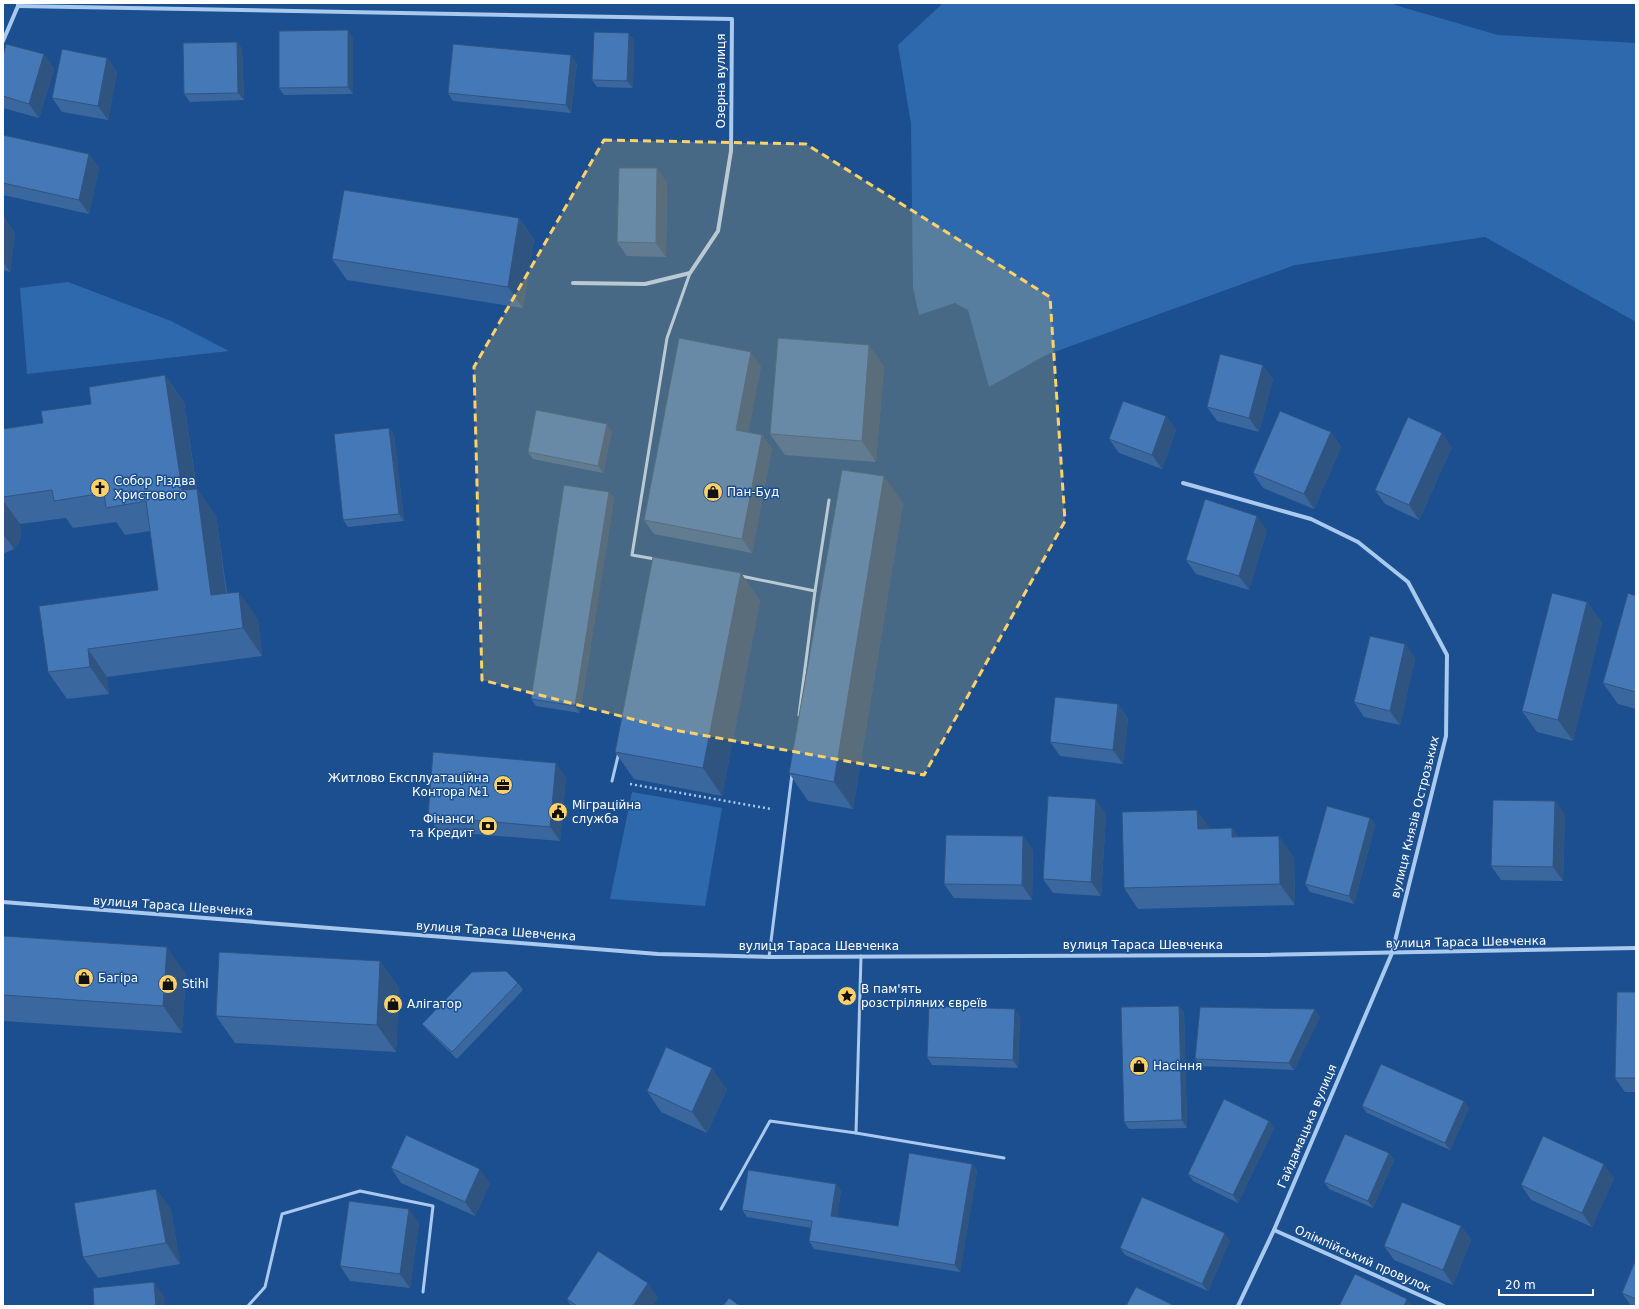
<svg xmlns="http://www.w3.org/2000/svg" width="1639" height="1309" viewBox="0 0 1639 1309" font-family="'DejaVu Sans',sans-serif">
	<rect width="100%" height="100%" fill="#1b4f8f"/>
	<g fill="#2e69ad">
		<path d="M943,3H1393L1395,5L1498,35L1636,43V322L1485,237L1295,265L1046,355L989,387L968,310L955,303L919,315L913,288L911,124L898,45Z"/>
		<path d="M68,282L171,321L229,351L27,374L20,288Z"/>
		<path d="M632,792L722,808L705,906L610,899Z"/>
	</g>
	<g fill="none" stroke-linecap="round" stroke-linejoin="round">
		<path stroke="#a9c9ee" stroke-width="2.5" stroke-dasharray="2 3" stroke-linecap="butt" d="M630,784L771,809"/>
		<g stroke="#a9c9ee" stroke-width="3">
			<path d="M655,559L632,555L667,338L690,273"/>
			<path d="M741,576L815,591"/>
			<path d="M799,715L815,591L829,500"/>
			<path d="M612,781L619,752"/>
			<path d="M769,957L792,774"/>
			<path d="M856,1133L861,956"/>
			<path d="M721,1209L770,1121L856,1133L1004,1158"/>
			<path d="M248,1306L265,1287L282,1214L360,1191L433,1206L423,1292"/>
		</g>
		<g stroke="#a9c9ee" stroke-width="4">
			<path d="M18,6L732,19L731,151L718,231L690,273L645,284L573,283"/>
			<path d="M3,41L18,6V3"/>
			<path d="M1183,483L1311,519L1358,542L1408,582L1447,655L1446,736L1392,953L1274,1230L1238,1306"/>
			<path d="M3,902L658,954L769,957L1262,955L1636,948"/>
			<path d="M1274,1230L1444,1306"/>
		</g>
	</g>
	<g fill="#3a679d">
		<path d="M353,38V94L284,95L279,88Z"/>
		<path d="M634,40L633,88L597,87L592,80Z"/>
		<path d="M237,42L242,49L244,100L190,102L184,94Z"/>
		<path d="M44,54L54,69L39,118L3,108V56Z"/>
		<path d="M107,58L117,72L108,120L62,112L52,98Z"/>
		<path d="M577,63L571,113L453,101L448,93Z"/>
		<path d="M3,135L89,154L99,168L89,214L3,195Z"/>
		<path d="M657,168L667,183L666,257L627,256L617,242Z"/>
		<path d="M3,218L15,233L10,272L3,270Z"/>
		<path d="M519,218L534,239L523,308L347,280L332,259Z"/>
		<path d="M761,366L748,432L762,435L772,449L752,553L654,534L644,520Z"/>
		<path d="M884,366L876,462L785,455L770,434Z"/>
		<path d="M165,375L184,402L197,489L216,516L227,593L258,619L262,656L107,677L109,694L67,699L48,672L158,590L150,531L125,535L116,522L73,528L66,518L20,524L21,536L19,542L14,549L5,553H3V429L43,423Z"/>
		<path d="M1273,379L1259,432L1217,421L1207,407Z"/>
		<path d="M1166,416L1176,430L1162,469L1119,453L1109,439Z"/>
		<path d="M389,428L394,435L404,521L348,527L343,520Z"/>
		<path d="M612,431L603,473L533,459L528,452Z"/>
		<path d="M1331,432L1341,447L1314,509L1263,488L1253,473Z"/>
		<path d="M1452,447L1419,520L1385,504L1375,490Z"/>
		<path d="M609,492L614,499L580,713L536,706L531,699Z"/>
		<path d="M903,503L853,809L808,801L789,773Z"/>
		<path d="M1267,530L1249,590L1196,574L1186,560Z"/>
		<path d="M741,573L760,601L722,796L634,779L615,752Z"/>
		<path d="M1636,596V709L1618,704L1603,683Z"/>
		<path d="M1587,602L1602,623L1573,741L1537,732L1522,711Z"/>
		<path d="M1405,644L1415,658L1400,725L1364,717L1354,702Z"/>
		<path d="M1118,704L1128,719L1123,764L1060,756L1050,742Z"/>
		<path d="M566,777L560,841L438,831L428,816Z"/>
		<path d="M1555,801L1565,815L1563,881L1501,880L1491,866Z"/>
		<path d="M1106,814L1101,896L1053,893L1043,879Z"/>
		<path d="M1370,818L1375,825L1354,904L1310,892L1305,884Z"/>
		<path d="M1232,828L1238,837L1294,857L1295,905L1138,909L1124,888L1210,829Z"/>
		<path d="M1023,836L1033,851L1032,900L954,898L944,884Z"/>
		<path d="M3,936L186,974L182,1033L3,1021Z"/>
		<path d="M380,961L399,988L396,1052L235,1043L216,1016Z"/>
		<path d="M518,983L523,990L457,1059L428,1031L422,1024Z"/>
		<path d="M1636,992V1092H1625L1615,1078Z"/>
		<path d="M1179,1006L1184,1013L1187,1128L1129,1129L1124,1122Z"/>
		<path d="M1020,1016L1018,1068L932,1065L927,1057Z"/>
		<path d="M1320,1017L1294,1070L1200,1066L1195,1059Z"/>
		<path d="M727,1089L707,1133L661,1112L647,1091Z"/>
		<path d="M1362,1106L1469,1108L1450,1150L1367,1113Z"/>
		<path d="M1269,1121L1274,1128L1238,1203L1193,1181L1188,1174Z"/>
		<path d="M1389,1153L1394,1160L1373,1208L1329,1189L1324,1182Z"/>
		<path d="M972,1164L977,1171L960,1272L814,1249L809,1241L811,1228L747,1217L742,1210L836,1184L841,1191L837,1217L898,1226Z"/>
		<path d="M391,1168L490,1183L475,1216L401,1183Z"/>
		<path d="M1614,1178L1592,1227L1531,1200L1521,1185Z"/>
		<path d="M156,1189L171,1210L180,1264L98,1278L83,1257Z"/>
		<path d="M419,1223L410,1288L350,1281L340,1266Z"/>
		<path d="M1461,1226L1471,1240L1453,1285L1394,1260L1384,1246Z"/>
		<path d="M1230,1240L1208,1291L1125,1255L1120,1248Z"/>
		<path d="M1636,1259V1306H1631L1622,1293Z"/>
		<path d="M658,1297L652,1306H571L567,1299Z"/>
	</g>
	<g fill="#305480">
		<path d="M348,30L353,38V94L348,87Z"/>
		<path d="M629,33L634,40L633,88L627,81Z"/>
		<path d="M237,42L242,49L244,100L238,93Z"/>
		<path d="M44,54L54,69L39,118L29,104Z"/>
		<path d="M571,55L577,63L571,113L566,105Z"/>
		<path d="M107,58L117,72L108,120L98,106Z"/>
		<path d="M89,154L99,168L89,214L79,200Z"/>
		<path d="M657,168L667,183L666,257L656,243Z"/>
		<path d="M5,218L15,233L10,272L3,262V233Z"/>
		<path d="M519,218L534,239L523,308L508,287Z"/>
		<path d="M869,345L884,366L876,462L862,441Z"/>
		<path d="M751,352L761,366L746,444L736,430Z"/>
		<path d="M1263,365L1273,379L1259,432L1249,418Z"/>
		<path d="M165,375L184,402L198,499L197,489L216,516L230,623L211,595L182,490Z"/>
		<path d="M1166,416L1176,430L1162,469L1152,455Z"/>
		<path d="M607,424L612,431L603,473L598,466Z"/>
		<path d="M389,428L394,435L404,521L399,514Z"/>
		<path d="M1331,432L1341,447L1314,509L1304,494Z"/>
		<path d="M1442,433L1452,447L1419,520L1409,505Z"/>
		<path d="M762,435L772,449L752,553L742,539Z"/>
		<path d="M884,476L903,503L853,809L834,782Z"/>
		<path d="M609,492L614,499L580,713L575,706Z"/>
		<path d="M3,500L20,524L21,536L19,542L14,549L3,534Z"/>
		<path d="M1257,516L1267,530L1249,590L1239,576Z"/>
		<path d="M741,573L760,601L722,796L703,768Z"/>
		<path d="M239,592L258,619L262,656L243,628Z"/>
		<path d="M1587,602L1602,623L1573,741L1558,720Z"/>
		<path d="M1405,644L1415,658L1400,725L1390,711Z"/>
		<path d="M88,649L107,677L109,694L90,667Z"/>
		<path d="M1118,704L1128,719L1123,764L1113,750Z"/>
		<path d="M556,763L566,777L560,841L550,827Z"/>
		<path d="M1096,799L1106,814L1101,896L1091,882Z"/>
		<path d="M1555,801L1565,815L1563,881L1553,867Z"/>
		<path d="M1197,810L1212,831L1198,829Z"/>
		<path d="M1370,818L1375,825L1354,904L1349,896Z"/>
		<path d="M1232,828L1246,849L1232,837Z"/>
		<path d="M1023,836L1033,851L1032,900L1022,885Z"/>
		<path d="M1279,836L1294,857L1295,905L1280,884Z"/>
		<path d="M167,947L186,974L182,1033L163,1006Z"/>
		<path d="M380,961L399,988L396,1052L377,1025Z"/>
		<path d="M1179,1006L1184,1013L1187,1128L1182,1120Z"/>
		<path d="M1015,1009L1020,1016L1018,1068L1013,1060Z"/>
		<path d="M1315,1009L1320,1017L1294,1070L1289,1063Z"/>
		<path d="M712,1068L727,1089L707,1133L692,1112Z"/>
		<path d="M1464,1101L1469,1108L1450,1150L1445,1143Z"/>
		<path d="M1269,1121L1274,1128L1238,1203L1233,1195Z"/>
		<path d="M1389,1153L1394,1160L1373,1208L1368,1201Z"/>
		<path d="M972,1164L977,1171L960,1272L955,1265Z"/>
		<path d="M1604,1164L1614,1178L1592,1227L1582,1213Z"/>
		<path d="M480,1169L490,1183L475,1216L465,1202Z"/>
		<path d="M836,1184L841,1191L836,1223L831,1216Z"/>
		<path d="M156,1189L171,1210L180,1264L166,1243Z"/>
		<path d="M409,1209L419,1223L410,1288L400,1274Z"/>
		<path d="M1461,1226L1471,1240L1453,1285L1443,1270Z"/>
		<path d="M3,1231L4,1233V1306H3Z"/>
		<path d="M1225,1233L1230,1240L1208,1291L1202,1284Z"/>
		<path d="M154,1282L164,1296L165,1306H156Z"/>
		<path d="M648,1283L658,1297L652,1306H633Z"/>
		<path d="M1407,1299L1413,1306H1404Z"/>
	</g>
	<g fill="#4478b7" stroke="#305480">
		<path d="M348,30V87L279,88V31Z"/>
		<path d="M594,32L629,33L627,81L592,80Z"/>
		<path d="M237,42L238,93L184,94L183,43Z"/>
		<path d="M6,44L44,54L29,104L3,96V56Z"/>
		<path d="M453,44L571,55L566,105L448,93Z"/>
		<path d="M62,49L107,58L98,106L52,98Z"/>
		<path d="M3,135L89,154L79,200L3,183Z"/>
		<path d="M619,168H657L656,243L617,242Z"/>
		<path d="M344,190L519,218L508,287L332,259Z"/>
		<path d="M3,218H5L3,233Z"/>
		<path d="M679,338L751,352L736,430L762,435L742,539L644,520Z"/>
		<path d="M778,338L869,345L862,441L770,434Z"/>
		<path d="M1220,354L1263,365L1249,418L1207,407Z"/>
		<path d="M165,375L182,490L197,489L211,595L239,592L243,628L88,649L90,667L48,672L39,606L158,590L146,501L106,508L104,493L54,501L52,490L3,497V429L43,423L41,411L91,404L89,387Z"/>
		<path d="M1123,401L1166,416L1152,455L1109,439Z"/>
		<path d="M536,410L607,424L598,466L528,452Z"/>
		<path d="M1280,411L1331,432L1304,494L1253,473Z"/>
		<path d="M1408,417L1442,433L1409,505L1375,490Z"/>
		<path d="M389,428L399,514L343,520L334,434Z"/>
		<path d="M842,470L884,476L834,782L789,773Z"/>
		<path d="M564,485L609,492L575,706L531,699Z"/>
		<path d="M1205,499L1257,516L1239,576L1186,560Z"/>
		<path d="M653,557L741,573L703,768L615,752Z"/>
		<path d="M1552,593L1587,602L1558,720L1522,711Z"/>
		<path d="M1628,593L1636,596V692L1603,683Z"/>
		<path d="M1370,636L1405,644L1390,711L1354,702Z"/>
		<path d="M1055,697L1118,704L1113,750L1050,742Z"/>
		<path d="M433,752L556,763L550,827L428,816Z"/>
		<path d="M1048,796L1096,799L1091,882L1043,879Z"/>
		<path d="M1493,800L1555,801L1553,867L1491,866Z"/>
		<path d="M1327,806L1370,818L1349,896L1305,884Z"/>
		<path d="M1197,810L1198,829L1232,828V837L1279,836L1280,884L1124,888L1122,812Z"/>
		<path d="M946,835L1023,836L1022,885L944,884Z"/>
		<path d="M3,936L167,947L163,1006L3,995Z"/>
		<path d="M219,952L380,961L377,1025L216,1016Z"/>
		<path d="M506,971L518,983L452,1052L422,1024L472,972Z"/>
		<path d="M1617,992H1636V1078H1615Z"/>
		<path d="M929,1006L1015,1009L1013,1060L927,1057Z"/>
		<path d="M1179,1006L1182,1120L1124,1122L1121,1007Z"/>
		<path d="M1200,1007L1315,1009L1289,1063L1195,1059Z"/>
		<path d="M666,1047L712,1068L692,1112L647,1091Z"/>
		<path d="M1381,1064L1464,1101L1445,1143L1362,1106Z"/>
		<path d="M1224,1099L1269,1121L1233,1195L1188,1174Z"/>
		<path d="M1345,1134L1389,1153L1368,1201L1324,1182Z"/>
		<path d="M406,1135L480,1169L465,1202L391,1168Z"/>
		<path d="M1543,1136L1604,1164L1582,1213L1521,1185Z"/>
		<path d="M909,1153L972,1164L955,1265L809,1241L812,1221L742,1210L748,1170L836,1184L831,1216L898,1226Z"/>
		<path d="M156,1189L166,1243L83,1257L74,1203Z"/>
		<path d="M1142,1197L1225,1233L1202,1284L1120,1248Z"/>
		<path d="M349,1201L409,1209L400,1274L340,1266Z"/>
		<path d="M1402,1202L1461,1226L1443,1270L1384,1246Z"/>
		<path d="M598,1251L648,1283L633,1306H577L567,1299Z"/>
		<path d="M1636,1259V1299L1622,1293Z"/>
		<path d="M1355,1274L1407,1299L1404,1306H1339Z"/>
		<path d="M154,1282L156,1306H94L93,1288Z"/>
		<path d="M1136,1287L1175,1306H1126Z"/>
		<path d="M729,1298L740,1306H723Z"/>
	</g>
	<path fill="#ffd166" fill-opacity="0.2" stroke="#ffd166" stroke-width="3" stroke-dasharray="8 5" stroke-linejoin="round" d="M604,140L806,144L1050,297L1065,521L924,775L674,730L482,680L474,367Z"/>
	<defs>
		<g id="church-disc" transform="scale(1)"><circle r="9.5" fill="#ffd166" stroke="#1b4f8f"/><path d="M-1.2-6h2.4v3.5h3.3v2.4h-3.3V6h-2.4V-.1h-3.3v-2.4h3.3Z" fill="#111"/></g>
		<g id="shop-disc" transform="scale(1)"><circle r="9.5" fill="#ffd166" stroke="#1b4f8f"/><path d="M-5-2.5h2.3a2.7 3.5 0 0 1 5.4 0H5L5.5 6h-11ZM-1.5-2.5h3a1.5 2.3 0 0 0-3 0Z" fill="#111"/></g>
		<g id="office-disc" transform="scale(1)"><circle r="9.5" fill="#ffd166" stroke="#1b4f8f"/><path d="M-6-3h4V-5.5h4V-3h4V5H-6ZM-1-4.5V-3h2v-1.5ZM-6 0V1H6V0Z" fill="#111"/></g>
		<g id="civic-disc" transform="scale(1)"><circle r="9.5" fill="#ffd166" stroke="#1b4f8f"/><path d="M-.6-6.5H3V-4.5H.6V-3L4-1V1h2V6H-6V1h2V-1L-.6-3ZM-1.2 2.5V6h2.4V2.5Z" fill="#111"/></g>
		<g id="bank-disc" transform="scale(1)"><circle r="9.5" fill="#ffd166" stroke="#1b4f8f"/><path d="M-6-4H6V4H-6ZM0-2.3a2.3 2.3 0 1 0 0 4.6a2.3 2.3 0 1 0 0-4.6Z" fill="#111"/></g>
		<g id="sight-disc" transform="scale(1)"><circle r="9.5" fill="#ffd166" stroke="#1b4f8f"/><path d="M0-6L1.8-2.2L6-1.7L2.9 1.2L3.7 5.4L0 3.3L-3.7 5.4L-2.9 1.2L-6-1.7L-1.8-2.2Z" fill="#111"/></g>
	</defs>
	<g fill-rule="evenodd">
		<use href="#church-disc" x="100" y="488"/>
		<use href="#shop-disc" x="713" y="492"/>
		<use href="#office-disc" x="503" y="785"/>
		<use href="#civic-disc" x="558" y="812"/>
		<use href="#bank-disc" x="488" y="826"/>
		<use href="#shop-disc" x="84" y="978"/>
		<use href="#shop-disc" x="168" y="984"/>
		<use href="#sight-disc" x="847" y="996"/>
		<use href="#shop-disc" x="393" y="1004"/>
		<use href="#shop-disc" x="1139" y="1066"/>
	</g>
	<g text-anchor="middle" stroke-width="3" stroke-linejoin="round" paint-order="stroke">
		<g font-size="12" fill="#fff" stroke="#1b4f8f">
			<text transform="translate(721 81) rotate(-90)" y="4">Озерна вулиця</text>
			<text transform="translate(1415 817) rotate(-76)" y="4">вулиця Князів Острозьких</text>
			<text transform="translate(173 906) rotate(4)" y="4">вулиця Тараса Шевченка</text>
			<text transform="translate(496 931) rotate(4)" y="4">вулиця Тараса Шевченка</text>
			<text transform="translate(1466 942) rotate(-1)" y="4">вулиця Тараса Шевченка</text>
			<text x="1143" y="949">вулиця Тараса Шевченка</text>
			<text x="819" y="950">вулиця Тараса Шевченка</text>
			<text transform="translate(1307 1126) rotate(-67)" y="4">Гайдамацька вулиця</text>
			<text transform="translate(1363 1259) rotate(24)" y="4">Олімпійський провулок</text>
		</g>
		<g font-size="12" fill="#fff" stroke="#1b4f8f" text-anchor="start">
			<text x="114" y="485">Собор Різдва<tspan x="114" dy="14">Христового</tspan></text>
			<text x="727" y="496">Пан-Буд</text>
			<text x="489" y="782" text-anchor="end">Житлово Експлуатаційна<tspan x="489" dy="14">Контора №1</tspan></text>
			<text x="572" y="809">Міграційна<tspan x="572" dy="14">служба</tspan></text>
			<text x="474" y="823" text-anchor="end">Фінанси<tspan x="474" dy="14">та Кредит</tspan></text>
			<text x="98" y="982">Багіра</text>
			<text x="182" y="988">Stihl</text>
			<text x="861" y="993">В пам'ять<tspan x="861" dy="14">розстріляних євреїв</tspan></text>
			<text x="407" y="1008">Алігатор</text>
			<text x="1153" y="1070">Насіння</text>
		</g>
	</g>
	<rect width="1639" height="1309" fill="none" stroke="#ffffff" stroke-width="8"/>
	<path d="M1499 1289v6h94v-6" fill="none" stroke="#ffffff" stroke-width="2"/>
	<text x="1505" y="1289" font-size="12" fill="#ffffff" stroke="#1b4f8f" stroke-width="3" paint-order="stroke">20 m</text>
</svg>
